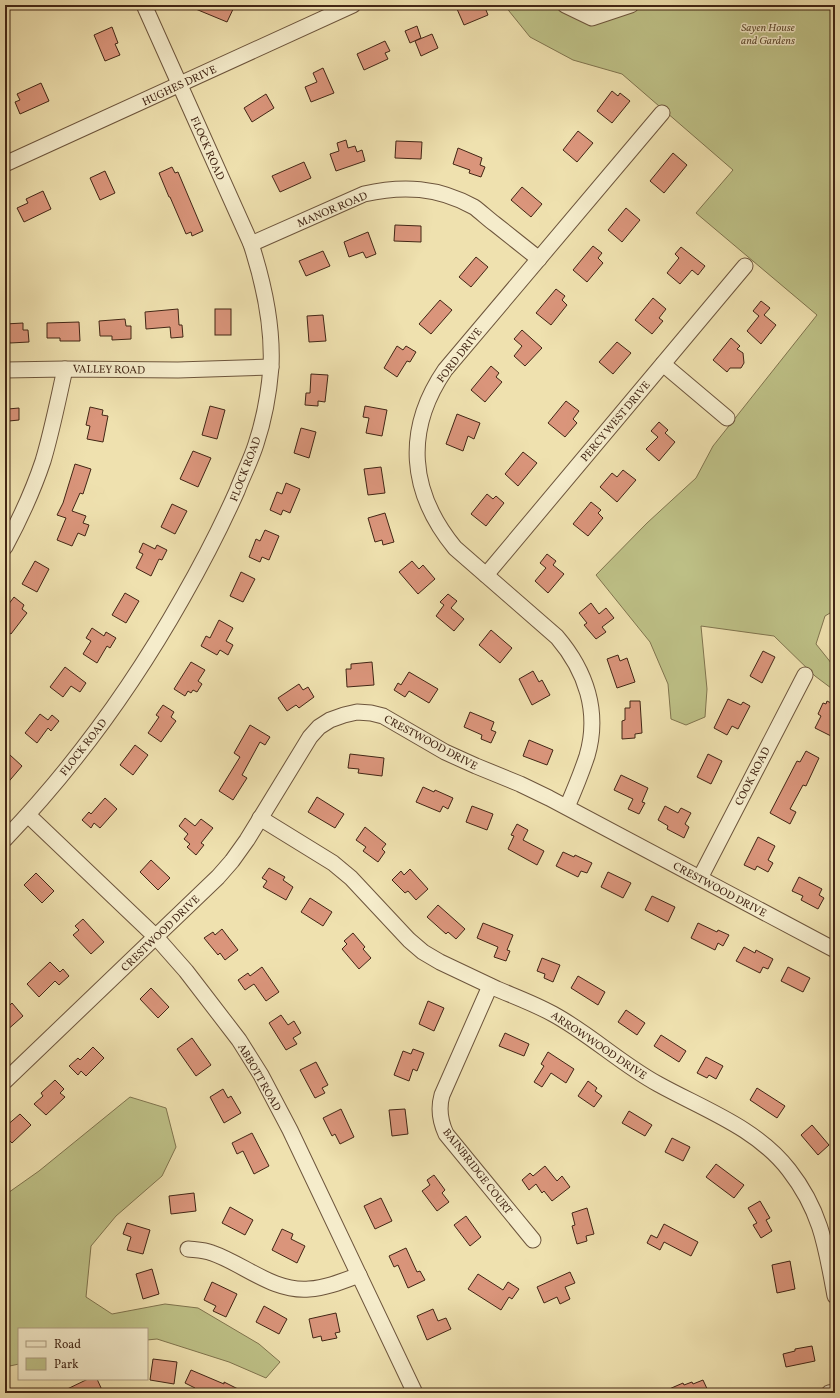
<svg xmlns="http://www.w3.org/2000/svg" width="840" height="1398" viewBox="0 0 840 1398" font-family="Vollkorn,serif">
	<rect width="100%" height="100%" fill="#efe1af"/>
	<filter id="stains"><feTurbulence type="fractalNoise" baseFrequency=".005" numOctaves="4"/><feColorMatrix values="0 0 0 0 .2 0 0 0 0 .09 0 0 0 0 .02 0 0 0 .5 -.17"/></filter>
	<radialGradient id="worn" r=".72"><stop offset=".6" stop-color="#630" stop-opacity="0"/><stop offset="1" stop-color="#630" stop-opacity=".3"/></radialGradient>
	<g fill="#bec187" stroke="#80744e">
		<path d="M506,5H835V610L825,616L816,644L832,664L835,665V691L815,676L774,636L701,626L707,689L705,717L686,725L671,719L668,684L650,642L596,575L647,523L696,478L713,446L817,315L696,213L733,170L622,74L573,60L530,37L509,11Z"/>
		<path d="M130,1097L166,1108L176,1147L162,1176L116,1216L91,1246L86,1297L112,1314L165,1304L198,1308L259,1344L280,1362L266,1378L229,1362L157,1339L147,1340V1329H19V1364L5,1367V1195L39,1171Z"/>
	</g>
	<g fill="#da957b" stroke="#422615">
		<path d="M186,5H235L227,22Z"/>
		<path d="M466,5H484L488,15L464,25L457,9Z"/>
		<path d="M417,26L421,38L410,43L405,31Z"/>
		<path d="M112,27L118,43L115,44L120,55L105,61L94,35Z"/>
		<path d="M432,34L438,48L421,56L415,41Z"/>
		<path d="M385,41L390,51L385,53L388,59L364,70L357,54Z"/>
		<path d="M323,68L334,93L311,102L305,87L317,82L313,73Z"/>
		<path d="M41,83L49,101L20,114L15,102L20,100L17,94Z"/>
		<path d="M612,91L618,96L620,93L630,101L612,123L597,111Z"/>
		<path d="M266,94L274,108L252,122L244,108Z"/>
		<path d="M578,131L593,143L577,162L563,150Z"/>
		<path d="M346,140L348,148L355,146L357,152L362,150L365,161L336,171L330,154L339,151L337,143Z"/>
		<path d="M396,141L422,142L421,159L395,158Z"/>
		<path d="M458,148L482,158L480,165L485,167L481,177L469,173L470,170L453,164Z"/>
		<path d="M673,153L687,165L664,193L650,181Z"/>
		<path d="M304,162L311,178L280,192L272,176Z"/>
		<path d="M172,167L175,173L178,172L203,231L192,236L191,232L186,234L170,197H169L159,173Z"/>
		<path d="M105,171L115,193L100,200L90,178Z"/>
		<path d="M522,187L542,204L531,217L511,200Z"/>
		<path d="M43,191L51,209L24,222L17,208L28,203L26,199Z"/>
		<path d="M626,208L640,220L622,242L608,230Z"/>
		<path d="M395,225L421,226V242L394,241Z"/>
		<path d="M368,232L376,254L366,258L363,252L349,257L344,242Z"/>
		<path d="M593,246L602,253L598,258L603,263L587,282L573,270Z"/>
		<path d="M681,247L705,266L698,275L692,270L680,284L667,273L679,258L675,254Z"/>
		<path d="M323,251L330,266L306,276L299,261Z"/>
		<path d="M476,257L488,267L471,287L459,277Z"/>
		<path d="M556,289L565,296L562,300L567,305L551,325L536,313Z"/>
		<path d="M653,298L666,309L659,318L663,321L652,334L635,320Z"/>
		<path d="M440,300L452,310L431,334L419,324Z"/>
		<path d="M761,301L770,308L764,315L776,325L761,344L747,331L759,316L753,311Z"/>
		<path d="M178,309L179,325H182L183,337L171,338L170,327L146,329L145,312Z"/>
		<rect x="215" y="309" width="16" height="26"/>
		<path d="M323,315L326,341L309,342L307,316Z"/>
		<path d="M125,319L126,326H131V339L112,340V336H100L99,321Z"/>
		<path d="M79,322L80,341H60V338H47V323Z"/>
		<path d="M23,323V330H28L29,342L10,343L9,339H5V324Z"/>
		<path d="M522,330L542,348L525,366L514,356L522,346L514,339Z"/>
		<path d="M731,338L740,346L737,349L743,353L744,363L741,368H730L727,372L713,360Z"/>
		<path d="M617,342L631,353L613,374L599,362Z"/>
		<path d="M397,346L403,350L406,346L416,352L410,362L407,361L397,377L384,368Z"/>
		<path d="M491,366L499,373L496,377L502,382L485,402L471,390Z"/>
		<path d="M311,374L328,375L325,402L318,401V406L305,405L306,393H310Z"/>
		<path d="M566,401L579,411L573,419L577,423L565,437L548,423Z"/>
		<path d="M210,406L225,410L217,439L202,435Z"/>
		<path d="M365,406L387,410L382,436L366,433L369,418L363,417Z"/>
		<path d="M90,407L103,410L102,415L108,416L103,442L87,439L90,426L86,425Z"/>
		<path d="M19,408V420L9,421L8,409Z"/>
		<path d="M457,414L480,423L474,439L468,436L463,451L446,444Z"/>
		<path d="M659,422L668,430L665,433L675,442L659,461L646,449L658,437L651,431Z"/>
		<path d="M301,428L316,432L309,458L294,453Z"/>
		<path d="M193,451L211,458L198,487L180,479Z"/>
		<path d="M523,452L537,463L518,486L505,474Z"/>
		<path d="M75,464L91,469L83,494L80,493L72,511L86,516L83,523L89,525L85,536L78,533L72,546L57,540L66,518L57,515L63,503Z"/>
		<path d="M381,467L385,493L368,495L364,469Z"/>
		<path d="M623,470L636,480L617,502L600,487L612,473L617,477Z"/>
		<path d="M286,483L300,489L290,513L283,510L281,515L270,510L277,492L282,494Z"/>
		<path d="M487,494L493,499L496,496L504,503L486,526L471,514Z"/>
		<path d="M591,502L601,510L598,513L603,518L588,536L573,524Z"/>
		<path d="M172,504L187,511L175,534L161,527Z"/>
		<path d="M385,513L394,542L383,545L382,540L375,542L368,518Z"/>
		<path d="M265,530L279,536L269,560L262,557L260,562L249,557L256,539L260,541Z"/>
		<path d="M143,543L155,549L157,545L167,550L162,560L159,559L151,576L136,568L143,554L139,552Z"/>
		<path d="M547,554L556,561L553,565L564,574L548,593L535,581L546,568L540,563Z"/>
		<path d="M35,561L49,569L37,592L22,584Z"/>
		<path d="M412,561L419,569L423,565L435,579L418,594L399,572Z"/>
		<path d="M241,572L255,579L243,602L230,596Z"/>
		<path d="M125,593L139,601L126,623L112,615Z"/>
		<path d="M448,594L457,601L451,608L464,619L454,631L436,616L444,605L440,602Z"/>
		<path d="M14,597L24,605L22,609L27,613L11,634L5,630V609Z"/>
		<path d="M591,603L599,614L606,608L614,618L602,627L606,632L596,639L584,625L587,623L579,613Z"/>
		<path d="M219,620L233,628L226,641L233,645L228,655L220,650L217,655L201,646L206,636L210,638Z"/>
		<path d="M92,628L104,636L106,632L116,638L110,648L107,646L97,663L83,654L91,641L86,638Z"/>
		<path d="M491,630L512,648L500,663L479,645Z"/>
		<path d="M763,651L775,657L762,683L750,676Z"/>
		<path d="M618,655L620,661L627,658L635,682L617,688L607,659Z"/>
		<path d="M191,662L205,670L198,681L202,684L197,692L193,690L191,693L188,691L185,696L174,689Z"/>
		<path d="M372,662L374,685L347,687L346,669H351V664Z"/>
		<path d="M65,667L86,683L80,692L71,686L63,697L50,687Z"/>
		<path d="M533,671L539,682L542,680L550,695L532,705L519,679Z"/>
		<path d="M409,672L438,689L429,703L409,691L405,697L394,690L398,683L401,685Z"/>
		<path d="M299,684L303,690L308,687L314,697L299,708L296,705L287,711L278,698Z"/>
		<path d="M728,699L741,705L743,702L750,706L738,729L732,726L727,735L714,728Z"/>
		<path d="M630,701H640L642,733L635,734V738L622,739V721L625,720V708H630Z"/>
		<path d="M827,701L835,705V738L815,728L821,716L818,714L823,703L826,704Z"/>
		<path d="M163,705L174,712L171,717L176,721L161,742L148,733L159,717L156,715Z"/>
		<path d="M470,712L494,722L491,730L496,732L491,743L481,739L482,735L464,727Z"/>
		<path d="M40,714L48,720L52,715L59,721L51,731L48,728L37,743L25,733Z"/>
		<path d="M250,725L270,737L265,745L260,742L242,775L247,778L233,800L219,791L240,757L234,753Z"/>
		<path d="M529,740L553,750L547,765L523,756Z"/>
		<path d="M135,745L148,755L133,775L120,765Z"/>
		<path d="M806,751L819,758L806,786L803,785L790,809L796,812L790,824L770,813L797,761L800,762Z"/>
		<path d="M350,754L384,758L382,776L358,773L359,769L348,768Z"/>
		<path d="M708,754L722,761L711,784L697,777Z"/>
		<path d="M10,755L22,766L5,786V760Z"/>
		<path d="M621,775L648,788L642,802L645,803L639,814L628,809L633,799L614,790Z"/>
		<path d="M423,787L434,792L435,790L453,798L448,809L443,806L440,812L416,802Z"/>
		<path d="M317,797L344,814L335,828L308,812Z"/>
		<path d="M105,798L117,809L100,828L94,823L91,828L82,820L89,812L91,814Z"/>
		<path d="M472,806L493,814L487,830L466,822Z"/>
		<path d="M665,806L678,813L681,808L691,813L685,824L689,827L684,838L667,829L668,826L658,820Z"/>
		<path d="M185,818L195,826L201,819L213,828L201,843L204,845L196,855L187,847L190,844L184,839L188,834L179,826Z"/>
		<path d="M517,824L528,830L523,840L544,851L537,865L508,849L514,836L511,835Z"/>
		<path d="M365,827L386,844L382,849L385,852L378,862L363,851L366,847L356,840Z"/>
		<path d="M758,837L775,846L768,860L773,863L768,872L757,866L755,870L744,865Z"/>
		<path d="M563,852L574,857L575,855L592,863L587,873L581,871L578,877L556,866Z"/>
		<path d="M151,860L170,878L158,890L140,872Z"/>
		<path d="M269,868L285,877L283,880L293,887L286,900L263,887L267,881L262,878Z"/>
		<path d="M410,869L428,889L416,900L408,891L405,893L392,880L401,871L404,875Z"/>
		<path d="M608,872L631,883L623,898L601,887Z"/>
		<path d="M36,873L54,891L42,903L24,885Z"/>
		<path d="M799,877L822,889L819,895L824,898L818,909L801,900L803,896L792,891Z"/>
		<path d="M652,896L675,907L668,922L645,910Z"/>
		<path d="M310,898L332,912L323,926L301,912Z"/>
		<path d="M438,905L465,929L456,939L448,932L446,934L427,917Z"/>
		<path d="M83,919L104,942L91,954L73,935L79,930L75,926Z"/>
		<path d="M483,923L513,935L507,950L510,951L506,961L494,957L498,947L477,938Z"/>
		<path d="M698,923L717,932L718,930L729,935L723,946L718,943L715,950L691,938Z"/>
		<path d="M222,929L238,950L225,960L220,953L218,955L204,938L213,932L215,935Z"/>
		<path d="M353,933L365,947L363,949L371,958L359,969L342,949L347,944L344,941Z"/>
		<path d="M744,947L755,953L756,950L773,959L768,969L763,967L760,973L736,961Z"/>
		<path d="M542,958L560,965L553,982L544,978L545,974L537,971Z"/>
		<path d="M50,962L60,972L63,969L69,976L59,985L55,981L39,997L27,984Z"/>
		<path d="M262,967L279,992L266,1001L254,984L245,990L238,980L248,973L250,976Z"/>
		<path d="M788,967L810,978L803,992L781,981Z"/>
		<path d="M578,976L605,992L598,1005L571,988Z"/>
		<path d="M151,988L169,1007L158,1018L140,999Z"/>
		<path d="M428,1001L444,1008L434,1031L419,1024Z"/>
		<path d="M12,1003L23,1016L5,1032V1010Z"/>
		<path d="M626,1010L645,1023L637,1035L618,1022Z"/>
		<path d="M281,1015L288,1025L294,1021L301,1033L293,1038L297,1044L286,1050L269,1023Z"/>
		<path d="M505,1033L529,1044L524,1056L499,1046Z"/>
		<path d="M661,1035L686,1051L679,1062L654,1046Z"/>
		<path d="M192,1038L211,1065L196,1076L177,1049Z"/>
		<path d="M93,1047L104,1058L86,1076L81,1071L78,1075L69,1066L78,1058L80,1060Z"/>
		<path d="M413,1049L424,1053L417,1071L413,1069L409,1081L394,1075L403,1051L411,1054Z"/>
		<path d="M548,1052L574,1069L566,1083L551,1073L542,1087L534,1082L544,1066L541,1064Z"/>
		<path d="M706,1057L723,1066L716,1079L709,1075L707,1078L697,1073Z"/>
		<path d="M316,1062L328,1085L322,1088L325,1093L315,1098L300,1070Z"/>
		<path d="M55,1080L64,1089L60,1093L65,1097L46,1115L34,1104L43,1096L41,1093Z"/>
		<path d="M588,1081L597,1088L595,1091L602,1096L594,1107L578,1096Z"/>
		<path d="M757,1088L785,1106L777,1118L750,1100Z"/>
		<path d="M223,1089L228,1098L231,1096L241,1113L224,1123L210,1097Z"/>
		<path d="M341,1109L354,1137L340,1144L335,1134L332,1136L323,1118Z"/>
		<path d="M405,1109L408,1134L392,1136L389,1110Z"/>
		<path d="M629,1111L652,1125L645,1136L622,1123Z"/>
		<path d="M20,1114L31,1125L12,1143L5,1136V1127Z"/>
		<path d="M812,1125L829,1145L818,1155L801,1135Z"/>
		<path d="M252,1133L269,1166L254,1174L243,1151L237,1154L232,1143Z"/>
		<path d="M672,1138L690,1147L683,1161L665,1152Z"/>
		<path d="M716,1164L744,1185L734,1198L706,1177Z"/>
		<path d="M545,1166L557,1181L562,1176L570,1187L552,1201L544,1191L542,1193L536,1184L529,1190L522,1180L530,1173L533,1176Z"/>
		<path d="M434,1175L445,1190L442,1193L449,1202L437,1211L422,1191L430,1185L427,1180Z"/>
		<path d="M194,1193L196,1211L171,1214L169,1196Z"/>
		<path d="M381,1198L392,1221L375,1229L364,1206Z"/>
		<path d="M760,1201L770,1218L766,1220L772,1231L761,1238L753,1225L757,1223L748,1208Z"/>
		<path d="M230,1207L253,1220L245,1235L222,1223Z"/>
		<path d="M587,1208L594,1234L586,1236L587,1241L577,1244L572,1226L575,1225L572,1213Z"/>
		<path d="M466,1216L481,1237L470,1246L454,1225Z"/>
		<path d="M127,1223L150,1230L143,1254L127,1250L131,1237L123,1234Z"/>
		<path d="M664,1224L698,1242L691,1256L664,1242L660,1250L647,1243L651,1235L657,1238Z"/>
		<path d="M282,1229L293,1234L291,1239L305,1246L297,1263L272,1250Z"/>
		<path d="M406,1248L417,1272L420,1271L425,1280L408,1288L398,1265L394,1267L389,1256Z"/>
		<path d="M790,1261L795,1289L777,1293L772,1265Z"/>
		<path d="M152,1269L159,1294L143,1299L136,1274Z"/>
		<path d="M570,1272L575,1283L565,1287L570,1299L560,1304L557,1297L544,1303L537,1287Z"/>
		<path d="M478,1274L503,1290L508,1282L519,1289L512,1299L509,1297L501,1310L468,1289Z"/>
		<path d="M212,1282L237,1294L226,1317L213,1311L216,1306L204,1300Z"/>
		<path d="M264,1306L287,1319L279,1334L256,1322Z"/>
		<path d="M433,1309L438,1321L446,1318L451,1329L427,1340L417,1316Z"/>
		<path d="M336,1313L340,1332L335,1333L337,1338L322,1341L321,1336L313,1338L309,1319Z"/>
		<path d="M812,1346L815,1361L786,1367L783,1354L795,1351V1349Z"/>
		<path d="M153,1359L177,1362L174,1384L150,1380Z"/>
		<path d="M191,1370L224,1384V1382L246,1393H192L195,1388L185,1383Z"/>
		<path d="M88,1379H97L102,1390L96,1393H59Z"/>
		<path d="M703,1380L709,1393H660L683,1383L684,1385L692,1382L693,1384Z"/>
	</g>
	<g fill="none" stroke-linecap="round" stroke-linejoin="round">
		<g stroke="#6d553c" stroke-width="17">
			<g id="minor">
				<path d="M565,5L592,18L631,5"/>
				<path d="M5,164L353,5"/>
				<path d="M251,244L364,194C403,185 438,187 474,207C481,212 488,219 495,224C510,236 524,247 539,259"/>
				<path d="M663,364L727,418"/>
				<path d="M5,370L65,369L178,370L271,367"/>
				<path d="M5,547C20,519 33,491 43,461C52,431 58,400 65,369"/>
				<path d="M486,575L745,266"/>
				<path d="M567,807C574,791 581,774 587,756C600,712 586,671 557,637L455,548C409,492 404,430 445,370L662,113"/>
				<path d="M28,815L156,937L186,971L239,1040L261,1075L290,1130L415,1393"/>
				<path d="M260,818L333,863L351,878L409,940L423,952L440,962C459,971 478,980 497,989C516,997 535,1004 553,1014C590,1034 621,1064 658,1084C703,1109 757,1128 789,1170C821,1211 826,1247 835,1296"/>
				<path d="M5,839C74,767 134,684 183,597C203,562 221,527 237,491C243,475 251,460 256,444C264,420 269,392 271,367C273,326 264,284 251,244L144,5"/>
				<path d="M700,878L805,675"/>
				<path d="M490,986L442,1095C438,1109 440,1121 446,1134L533,1240"/>
				<path d="M5,1081L218,877L232,861L247,840L310,737L319,727L330,720L344,715L357,712L371,713L383,716L445,752L476,766L520,784L549,798L835,950"/>
				<path d="M188,1249C197,1250 204,1250 212,1253C244,1264 273,1292 309,1289C326,1288 343,1281 359,1275"/>
				<path d="M829,1393L835,1392"/>
			</g>
		</g>
		<use href="#minor" stroke="#f5eccb" stroke-width="15"/>
	</g>
	<g text-anchor="middle" stroke-width="3" stroke-linejoin="round" paint-order="stroke">
		<g font-size="11" font-style="italic" fill="#614d32" stroke="#f5eccb">
			<text x="768" y="31">Sayen House<tspan x="768" dy="13">and Gardens</tspan></text>
		</g>
		<g font-size="11" fill="#422615" stroke="#f5eccb">
			<text transform="translate(179 85) rotate(-25)" y="4">HUGHES DRIVE</text>
			<text transform="translate(208 148) rotate(66)" y="4">FLOCK ROAD</text>
			<text transform="translate(332 209) rotate(-23)" y="4">MANOR ROAD</text>
			<text transform="translate(459 355) rotate(-52)" y="4">FORD DRIVE</text>
			<text transform="translate(109 369) rotate(1)" y="4">VALLEY ROAD</text>
			<text transform="translate(615 421) rotate(-50)" y="4">PERCY WEST DRIVE</text>
			<text transform="translate(245 469) rotate(-69)" y="4">FLOCK ROAD</text>
			<text transform="translate(431 742) rotate(28)" y="4">CRESTWOOD DRIVE</text>
			<text transform="translate(83 747) rotate(-52)" y="4">FLOCK ROAD</text>
			<text transform="translate(752 776) rotate(-63)" y="4">COOK ROAD</text>
			<text transform="translate(720 889) rotate(28)" y="4">CRESTWOOD DRIVE</text>
			<text transform="translate(160 933) rotate(-44)" y="4">CRESTWOOD DRIVE</text>
			<text transform="translate(599 1045) rotate(34)" y="4">ARROWWOOD DRIVE</text>
			<text transform="translate(260 1077) rotate(60)" y="4">ABBOTT ROAD</text>
			<text transform="translate(478 1171) rotate(52)" y="4">BAINBRIDGE COURT</text>
		</g>
	</g>
	<rect width="840" height="1398" fill="none" stroke="#efe1af" stroke-width="20"/>
	<rect x="6" y="6" width="828" height="1386" fill="none" stroke="#422615" stroke-width="2"/>
	<rect x="10" y="10" width="820" height="1378" fill="none" stroke="#422615"/>
	<rect x="18" y="1328" width="130" height="52" fill="#f5eccb" stroke="#ad9d82"/>
	<rect x="26" y="1341" width="20" height="6" fill="#f5eccb" stroke="#ad9d82"/>
	<text x="54" y="1348" font-size="12" fill="#422615">Road</text>
	<rect x="26" y="1358" width="20" height="12" fill="#bec187" stroke="#ad9d82"/>
	<text x="54" y="1368" font-size="12" fill="#422615">Park</text>
	<rect width="100%" height="100%" filter="url(#stains)"/>
	<rect width="100%" height="100%" fill="url(#worn)"/>
</svg>
